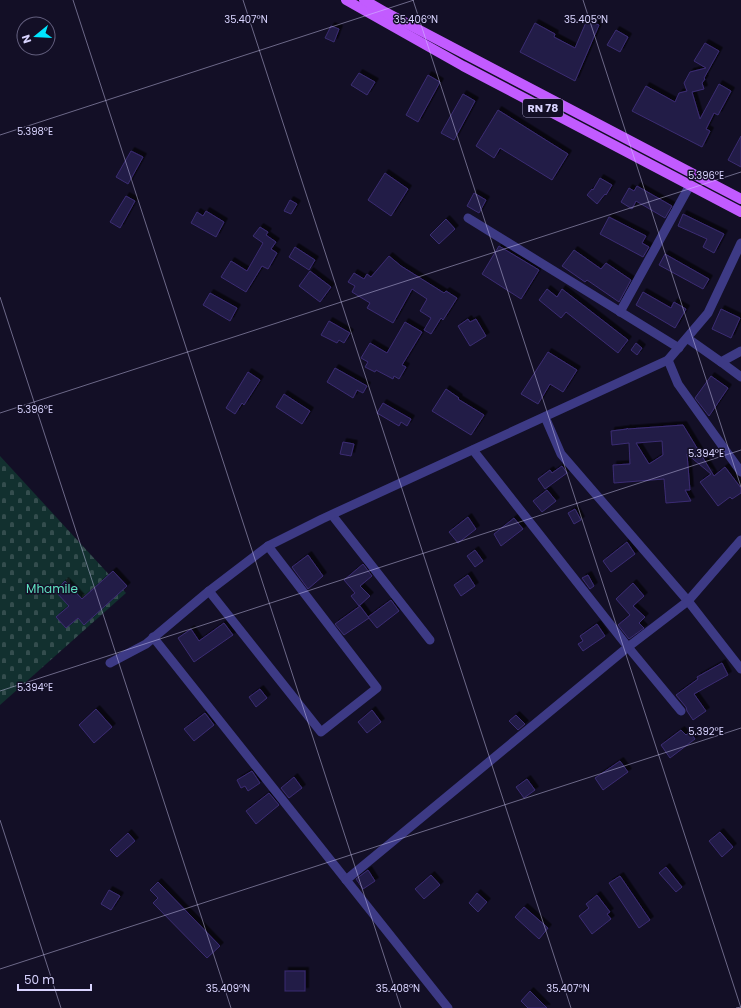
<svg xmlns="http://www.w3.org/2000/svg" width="741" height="1008" viewBox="0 0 741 1008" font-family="Poppins,sans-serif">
	<defs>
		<pattern id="cemetery-stones" width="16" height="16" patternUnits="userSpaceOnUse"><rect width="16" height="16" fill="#12302f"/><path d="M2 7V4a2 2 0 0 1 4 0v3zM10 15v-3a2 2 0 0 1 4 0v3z" fill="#344d4e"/></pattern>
		<filter id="shadow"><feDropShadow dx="3.5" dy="-3.5" stdDeviation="0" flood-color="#0009"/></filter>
	</defs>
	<rect width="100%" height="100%" fill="#130f26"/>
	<path fill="url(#cemetery-stones)" d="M0,456L126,593L0,705Z"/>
	<g fill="#241b47" stroke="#3b2d73" fill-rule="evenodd" filter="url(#shadow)">
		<path d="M587,20L599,25L575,81L520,52L535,23L555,34L554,37L575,48Z"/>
		<path d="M331,26L339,29L334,42L325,38Z"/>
		<path d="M616,30L628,37L620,52L607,45Z"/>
		<path d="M705,43L719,51L704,78L705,79L702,83L704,89L692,92L700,119L719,84L731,91L718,115L714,113L706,129L710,131L702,147L632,111L646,86L675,102L679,93L687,91L684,83L690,72L706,68L694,61Z"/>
		<path d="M359,73L375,82L367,95L351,85Z"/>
		<path d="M428,75L440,82L418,122L406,115Z"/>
		<path d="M463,94L475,101L454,140L441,133Z"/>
		<path d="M498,110L568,154L552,180L500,148L494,158L476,146Z"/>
		<path d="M741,136V167L728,160Z"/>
		<path d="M131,151L143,157L128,184L116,177Z"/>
		<path d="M385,173L408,189L391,216L368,200Z"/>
		<path d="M600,178L612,185L606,195L605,194L597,204L587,195L592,189L593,190Z"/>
		<path d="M637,186L672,206L665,218L636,201L632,209L621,202L629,188L634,191Z"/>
		<path d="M474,193L486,200L479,213L467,206Z"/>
		<path d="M126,196L135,201L120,228L110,222Z"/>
		<path d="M290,200L297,204L291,214L284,211Z"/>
		<path d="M206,211L224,222L216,237L191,223L197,212L203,216Z"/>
		<path d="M683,214L724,234L714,253L703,247L707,239L678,226Z"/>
		<path d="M609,217L646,236L642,243L649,247L643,257L600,234Z"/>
		<path d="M446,219L455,229L439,244L430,235Z"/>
		<path d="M260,227L268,232L266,235L276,242L271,249L277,253L268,269L262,266L246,292L221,277L231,261L247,271L263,243L253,236Z"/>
		<path d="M499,246L539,270L521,299L482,274Z"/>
		<path d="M295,247L315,260L309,270L289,257Z"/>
		<path d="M574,250L601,269L606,263L631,280L619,302L587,280L585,282L562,266Z"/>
		<path d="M665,254L709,279L703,289L659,265Z"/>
		<path d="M389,256L401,266L444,293L446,291L457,298L443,320L441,318L431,334L424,330L431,318L420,311L427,299L412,289L393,323L367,308L370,303L352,292L355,286L348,282L354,273L364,279L367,274L371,277Z"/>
		<path d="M310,271L331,287L320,302L299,286Z"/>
		<path d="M547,289L557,297L562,289L628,340L618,353L566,312L561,318L539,300Z"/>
		<path d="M643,292L671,308L674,302L686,309L675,328L636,305Z"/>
		<path d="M210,293L237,308L230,321L203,305Z"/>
		<path d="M721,309L740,318L731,338L712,329Z"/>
		<path d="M468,319L470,322L476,319L486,336L470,346L458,326Z"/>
		<path d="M329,321L350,333L344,343L339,340L337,343L321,335Z"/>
		<path d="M405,322L422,332L402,365L406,367L399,379L394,376L393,379L376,370L375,372L365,367L368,362L361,358L370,343L387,353Z"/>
		<path d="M636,343L642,348L637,355L631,350Z"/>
		<path d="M548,352L577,370L563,392L550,384L538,404L521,394Z"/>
		<path d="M335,368L367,386L363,393L357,390L353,398L327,382Z"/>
		<path d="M248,372L260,380L244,405L242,403L235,414L226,408Z"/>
		<path d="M711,376L728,388L709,416L695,398Z"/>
		<path d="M446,389L459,398L458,399L484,415L471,435L432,411Z"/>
		<path d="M284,394L310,411L302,424L276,407Z"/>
		<path d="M383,403L411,419L407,426L401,422L399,426L377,413Z"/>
		<path d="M683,425L714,476L725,467L741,488V493L732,499L730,497L718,506L700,482L711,474L687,454L690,490H685L691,501L666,503L664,479L614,483L613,465L630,464L629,443L612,445L611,431L627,429V428L628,429ZM662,441L663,455L649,464L636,443Z"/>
		<path d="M343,442L354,444L351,456L340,454Z"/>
		<path d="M562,466L567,473L545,489L538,479L550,470L552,473Z"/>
		<path d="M547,490L556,501L542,512L533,501Z"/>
		<path d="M575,509L581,520L574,524L568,513Z"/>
		<path d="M468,517L476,529L458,543L449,532Z"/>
		<path d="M514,518L523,529L501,546L494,534Z"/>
		<path d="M627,542L635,554L611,572L603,561Z"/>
		<path d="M475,550L483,561L475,567L467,556Z"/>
		<path d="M308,555L323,576L308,589L292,567Z"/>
		<path d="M363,564L372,576L360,586L370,596L359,606L351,596L355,593L344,580Z"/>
		<path d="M113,571L127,586L84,625L78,618L66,628L56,617L69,606L55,591L65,581L82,599Z"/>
		<path d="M468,575L475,586L461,596L454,585Z"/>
		<path d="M588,575L594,586L590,589L582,578Z"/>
		<path d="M633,583L644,596L633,606L645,617L639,623L644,628L629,639L618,625L630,615L616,599Z"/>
		<path d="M391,600L399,611L377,628L368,617Z"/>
		<path d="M360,606L369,618L344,635L335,624Z"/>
		<path d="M224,623L233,635L194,662L178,638L191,629L199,641Z"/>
		<path d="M597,624L605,636L583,651L578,644L583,641L580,636Z"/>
		<path d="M722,663L728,675L694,694L706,711L693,720L687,711L686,707L676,695L698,679L697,677Z"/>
		<path d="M260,689L267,698L256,707L249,697Z"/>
		<path d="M96,709L112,727L94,743L79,725Z"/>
		<path d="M372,710L381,722L367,733L358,722Z"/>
		<path d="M205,713L214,725L194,741L184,729Z"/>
		<path d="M516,715L525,724L518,730L509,721Z"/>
		<path d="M681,730L686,735L690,732L695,739L670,758L661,745Z"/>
		<path d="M620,761L628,772L603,790L595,778Z"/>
		<path d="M252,771L260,783L248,791L245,786L241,788L237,780Z"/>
		<path d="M294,777L302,788L289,798L281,788Z"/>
		<path d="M527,779L535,790L524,798L516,787Z"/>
		<path d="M269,793L279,805L256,824L246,811Z"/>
		<path d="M720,832L733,847L722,857L709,841Z"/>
		<path d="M128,833L135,841L117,857L110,850Z"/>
		<path d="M666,867L682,887L676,892L659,873Z"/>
		<path d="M368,870L375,881L363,889L356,879Z"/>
		<path d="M431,875L440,885L424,899L415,889Z"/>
		<path d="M620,876L650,920L639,928L609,883Z"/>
		<path d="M158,882L220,946L207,958L153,903L158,898L150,890Z"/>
		<path d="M109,890L120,896L111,910L101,904Z"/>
		<path d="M477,893L487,902L478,912L469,903Z"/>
		<path d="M597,895L610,912L607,914L611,919L592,934L579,916L589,908L586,904Z"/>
		<path d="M524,907L548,928L539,939L515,917Z"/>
		<rect x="285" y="971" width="20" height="20"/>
		<path d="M530,991L547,1008H528L521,1001Z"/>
	</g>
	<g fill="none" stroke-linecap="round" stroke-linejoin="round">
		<g stroke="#3d3a85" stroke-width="9">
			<path d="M468,218L679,348"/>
			<path d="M620,312L690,185"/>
			<path d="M687,338L721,362L741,351"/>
			<path d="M668,360L678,384L741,472"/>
			<path d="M721,362L741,377"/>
			<path d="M545,417L561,454L688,601L741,669"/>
			<path d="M473,450L628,647L681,711"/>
			<path d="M332,515L430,640"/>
			<path d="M209,591L321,732L377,688L268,546"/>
			<path d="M153,637L448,1008"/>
			<path d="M110,663L146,644L209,591L268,546L322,519L668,360L708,313L741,243"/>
			<path d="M346,880L628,647L688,601L741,540"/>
		</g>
		<g stroke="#c25bff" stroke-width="10">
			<path d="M346,0L463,66L741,212"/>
			<path d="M364,0L385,12L741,199"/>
		</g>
	</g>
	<path fill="none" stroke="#d9d4ff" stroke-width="1" stroke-opacity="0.45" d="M73,0L401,1008M243,0L571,1008M413,0L741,1008M583,0L741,487M0,135L414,0M0,297L231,1008M0,413L741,172M0,691L741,450M0,820L61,1008M0,969L741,728M736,1008L741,1007"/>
	<g text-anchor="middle" stroke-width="3" stroke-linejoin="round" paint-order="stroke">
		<rect fill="#130f26" stroke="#9e99be" stroke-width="1" x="523" y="99" width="40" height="18" rx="3"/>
		<g font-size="11" font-weight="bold" fill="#d9d4ff">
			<text x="543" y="112">RN 78</text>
		</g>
		<g font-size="12" fill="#5fe0c0" stroke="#130f26">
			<text x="52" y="593">Mhamile</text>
		</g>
	</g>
	<g font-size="10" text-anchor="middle" fill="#d9d4ff" stroke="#130f26" stroke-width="3" stroke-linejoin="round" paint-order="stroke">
		<text x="246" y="23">35.407°N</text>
		<text x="416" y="23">35.406°N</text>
		<text x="586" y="23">35.405°N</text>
		<text x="35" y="135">5.398°E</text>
		<text x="706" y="179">5.396°E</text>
		<text x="35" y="413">5.396°E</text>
		<text x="706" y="457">5.394°E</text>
		<text x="35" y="691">5.394°E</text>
		<text x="706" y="735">5.392°E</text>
		<text x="228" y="992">35.409°N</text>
		<text x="398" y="992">35.408°N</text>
		<text x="568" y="992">35.407°N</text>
	</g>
	<g transform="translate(36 36) rotate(252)"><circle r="19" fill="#130f26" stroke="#625e7d"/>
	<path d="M0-3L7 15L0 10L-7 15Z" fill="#00e5ff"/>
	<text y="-6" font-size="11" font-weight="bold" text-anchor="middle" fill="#d9d4ff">N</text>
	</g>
	<path d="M18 984v6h73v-6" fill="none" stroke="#d9d4ff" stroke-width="2"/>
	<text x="24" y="984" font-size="12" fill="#d9d4ff" stroke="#130f26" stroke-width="3" paint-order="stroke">50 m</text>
</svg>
